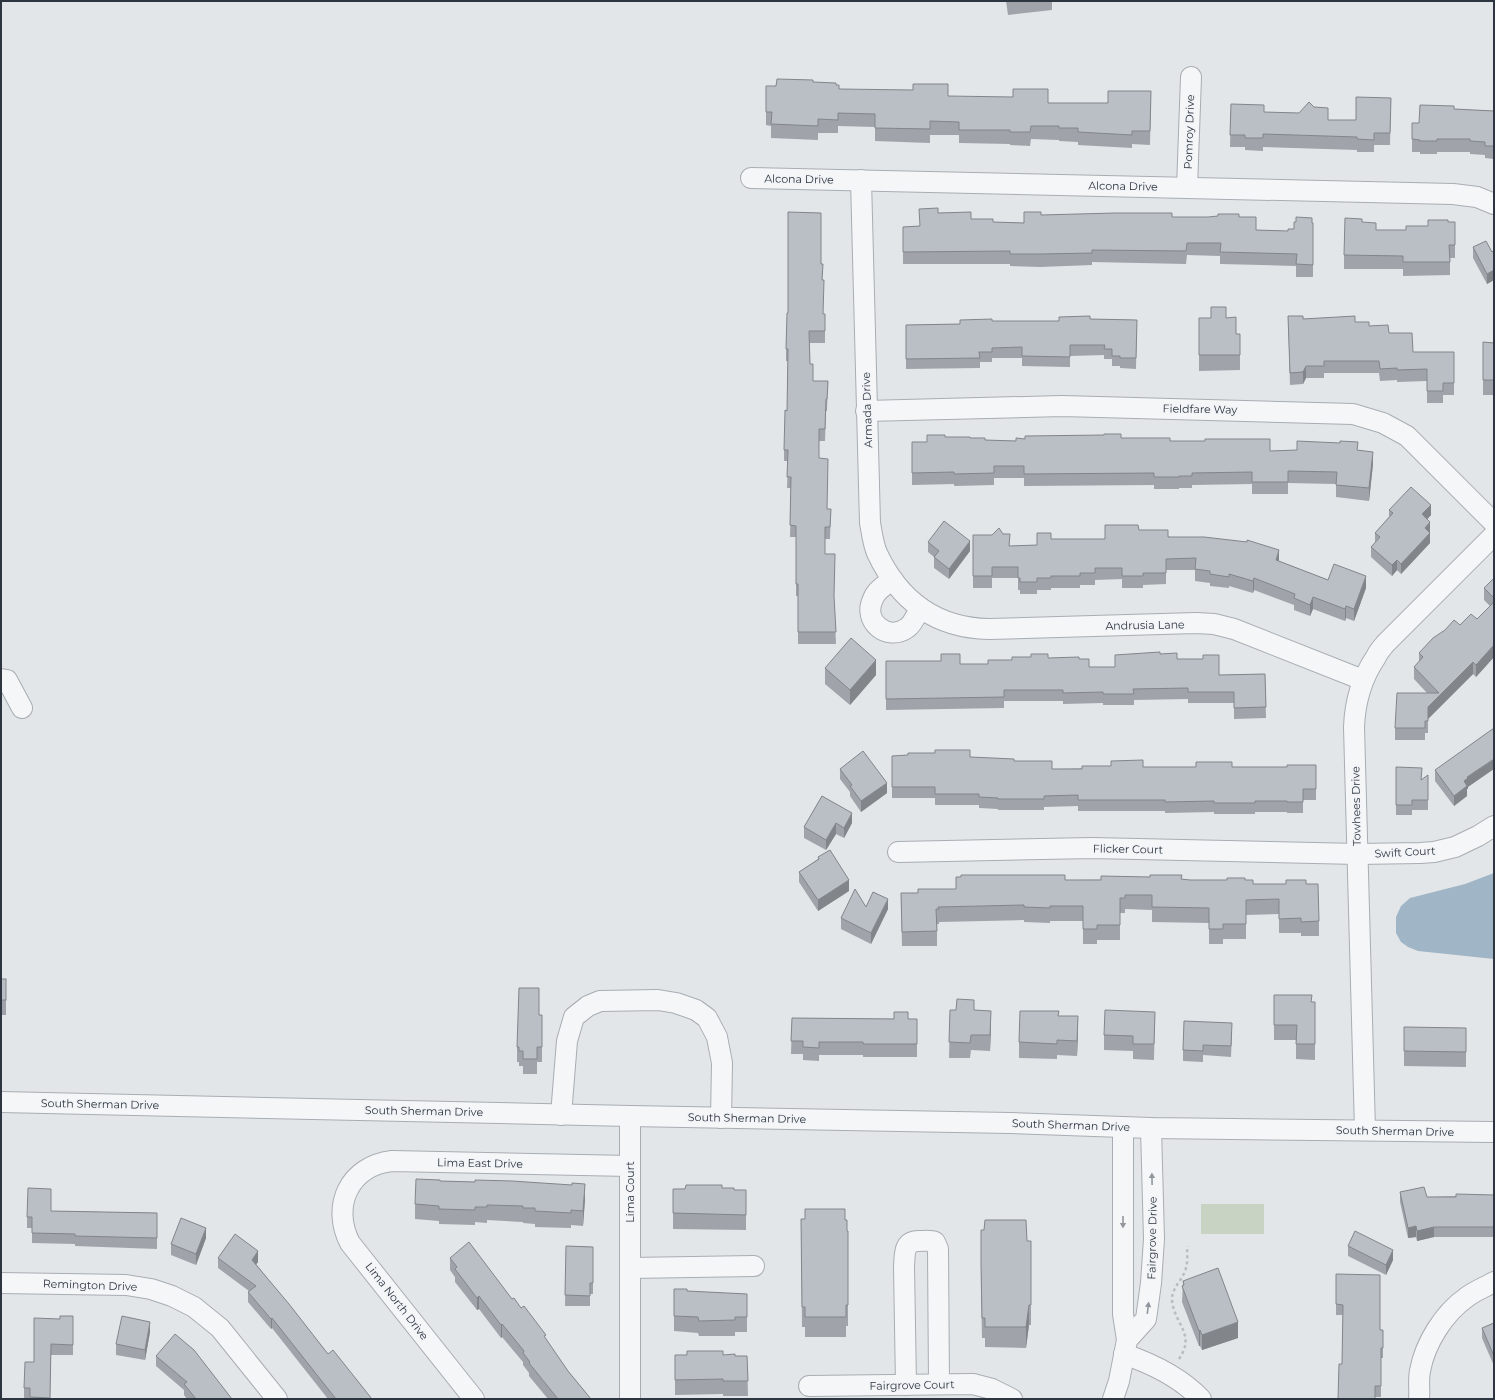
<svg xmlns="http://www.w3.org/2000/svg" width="1495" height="1400" viewBox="0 0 1495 1400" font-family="Montserrat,sans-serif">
	<rect width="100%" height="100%" fill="#e2e6e9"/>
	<rect fill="#c9d3c4" x="1201" y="1204" width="63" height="30"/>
	<path fill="#a0b6c6" d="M1494,873V959L1418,951L1408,947L1401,942L1396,933V917L1401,906L1410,898L1465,884Z"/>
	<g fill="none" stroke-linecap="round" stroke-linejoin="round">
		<g stroke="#a8adb3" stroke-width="22">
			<g id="minor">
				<path d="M751,178L1453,194L1477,197L1494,204"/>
				<path d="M861,180L870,523C872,533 873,544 877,553C899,600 935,628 989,629L1196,623L1214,624L1234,629L1363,680"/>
				<path d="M1187,188L1191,77"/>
				<path d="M866,411L1062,406L1353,414L1383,423L1407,436L1494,523"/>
				<path d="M893,580C885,585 876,590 873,599C862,621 887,642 907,628C913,624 917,614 920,608"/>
				<path d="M1,679L7,680L22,708"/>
				<path d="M898,852L1092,848L1358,854L1420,853L1434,852L1455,847L1478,836L1494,826"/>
				<path d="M1,1102L630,1116L1010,1123L1151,1128L1494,1132"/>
				<path d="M561,1115L567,1041L574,1017L588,1006L600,1001L658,1000L676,1003L696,1010L707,1018L717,1037L722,1063L721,1118"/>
				<path d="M1365,1130L1354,727C1355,701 1361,679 1376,657C1378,652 1382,648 1385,644L1494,535"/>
				<path d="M630,1268L754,1266"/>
				<path d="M1,1283L126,1285L151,1289L172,1296L194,1307L220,1328L277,1399"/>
				<path d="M1127,1340L1146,1319L1151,1283L1154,1239L1151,1128"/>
				<path d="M1124,1354C1153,1364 1180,1377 1201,1399"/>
				<path d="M906,1385L904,1267C905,1254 903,1241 919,1241C925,1241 930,1240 935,1242L938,1249L939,1384"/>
				<path d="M809,1386L973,1384L992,1389L1012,1399"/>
				<path d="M474,1399L350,1243C331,1206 349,1166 392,1161L630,1166"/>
				<path d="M630,1399V1116"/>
				<path d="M1113,1399L1119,1381L1127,1340L1123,1314V1127"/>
				<path d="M1419,1399C1420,1390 1418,1380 1420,1371C1425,1343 1444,1313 1467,1297C1475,1291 1485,1287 1494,1282"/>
			</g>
		</g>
		<path stroke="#b9bcc1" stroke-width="2.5" stroke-dasharray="3 3" stroke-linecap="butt" d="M1179,1359C1196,1334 1175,1325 1172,1301C1171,1288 1183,1280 1186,1268C1188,1261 1187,1253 1187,1246"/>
		<use href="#minor" stroke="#f5f6f8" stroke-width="20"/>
	</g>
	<g fill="#a0a4aa">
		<path d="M1006,1H1053H1052V10L1008,15Z"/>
		<path d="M813,82L836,85L839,89L1048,103H1108L1151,91L1150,145L1132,144V148L1078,145V142L1059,141V140L1031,139L1030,146L1010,145V144L959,143V135H930V143L875,141V127L838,126V133H818V140L771,138V126L766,125V112L776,86Z"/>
		<path d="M1391,98L1390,145H1374V152H1357V150L1263,147V151L1245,150V147H1230L1231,104L1264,112L1299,113L1314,107L1328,120H1356Z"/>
		<path d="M1454,109L1494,111V159L1485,158V155L1470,154V152H1437V154H1420V152H1412V123H1419Z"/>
		<path d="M938,213L971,219L993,222L1024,223L1041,215L1172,217H1239L1256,230L1288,231L1312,223H1313V277H1296V266L1220,264V256L1187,255L1186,264L1092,262V265L1040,267L1010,266V264H903V227L919,226Z"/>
		<path d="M1362,222L1376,230H1406L1448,222H1455V258H1450V275L1403,276V269H1344V255Z"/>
		<path d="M1473,247L1492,252L1494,250V280L1487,284L1473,258Z"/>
		<path d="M821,264L823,314H825V343H809L810,364L813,381H828L827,411H826L825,441H819V458L827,509H831L830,539H825V554L834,600L836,644H798V596H796V537H790L791,488H787L788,461H784V450L787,411L788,361H786V349L788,313Z"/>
		<path d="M1288,316L1303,319L1355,322L1389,333L1413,352H1454V395H1443V403H1427V381L1397,382V380L1380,381L1379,373H1324V378H1306L1303,384L1290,385Z"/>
		<path d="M1199,318H1226L1236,334H1240V370L1199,371Z"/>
		<path d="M1090,319L1137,320L1136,369L1120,368V366H1112V359H1104V355L1070,356V367L1022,366V358H992V362H980V368L906,369V325L960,324L992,321H1059Z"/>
		<path d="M1483,342L1494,343V395H1483Z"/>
		<path d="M945,437L970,438L985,440L1016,441L1121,438L1170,441L1270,451L1358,450L1373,464L1369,501L1336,497V484L1288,483V494H1252V484L1192,485V488H1179V489H1154V485L1024,486V478H994V485L954,486V484L912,485V442H927Z"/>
		<path d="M1389,510L1431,515L1427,519L1430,533V543L1401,574L1397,570L1392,576L1371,557V547L1375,543V533L1389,517Z"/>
		<path d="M1139,530L1279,561L1328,580L1366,588L1354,621L1346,618L1345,621L1313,609L1310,616L1294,610V605L1254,590L1253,593L1229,586V588L1210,586V583L1195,581V570H1166V584L1143,585V588H1122V579L1095,580V585H1080V588H1051V590H1037V594H1020V590H1018V578H992V588H973V535L1010,546L1037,545L1051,539H1105Z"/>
		<path d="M928,542L970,551L949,579L934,568V557L928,552Z"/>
		<path d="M1494,578V657L1476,677L1473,674L1428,719V733H1425V740H1395V728L1427,693L1414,679V667L1419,662V653L1460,625L1477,619L1490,606L1484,600V588Z"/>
		<path d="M1160,654L1177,659L1219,675L1265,674L1266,718L1234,719V703H1188V699L1134,700V705H1103V703L1063,704V701H1004V708L886,710V661H941L960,664H988L1012,660L1048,658L1079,659L1089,667H1115Z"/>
		<path d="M825,668L876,675L850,705L825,684Z"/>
		<path d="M892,756L970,757L1014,761L1052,769L1143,767H1287L1316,765V800H1303V813H1287V812H1255V814H1214V812L1165,813V811H1078V806L1044,807V810H998V809L979,808V805H935V798H892Z"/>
		<path d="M1396,767L1422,780L1428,775V810H1412V815H1396Z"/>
		<path d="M840,769L887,793L861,812L850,796V792L840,779Z"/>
		<path d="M1435,770L1468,787V789H1467V796L1454,806L1435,781Z"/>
		<path d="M822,796L852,823L844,838L836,834L826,850L804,838V827Z"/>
		<path d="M818,857L849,891L818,911L799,882V872L818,859Z"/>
		<path d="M1182,879L1190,880H1245L1253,884H1306L1319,921V936H1301V933H1279V914L1246,915V939H1223V944H1209V923L1152,922V910L1125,909V913H1120V940H1097V944H1083V921H1050V923L1024,922V920L939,922V924H937V946H902L901,893H918L1065,880Z"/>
		<path d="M866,907L888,909L871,944L841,929V918Z"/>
		<path d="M1,979L6,1000V1015H1Z"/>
		<path d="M1312,1002H1315V1060L1296,1059V1040H1274V1025Z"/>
		<path d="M950,1010H974L991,1026L990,1051L971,1050L970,1058H949Z"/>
		<path d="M1155,1012L1154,1060L1133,1059V1051L1104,1050V1035Z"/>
		<path d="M539,1015H542V1062H537V1074H523V1066H519V1062H517V1047Z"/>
		<path d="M1059,1016L1078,1032L1077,1056L1057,1055V1059L1019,1058V1042Z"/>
		<path d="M792,1018L917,1019V1057H863V1055H819V1061L803,1060V1054H791Z"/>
		<path d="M1404,1027L1466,1044V1067L1404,1066Z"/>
		<path d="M1232,1033L1231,1057L1203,1055V1062L1183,1061V1050Z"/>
		<path d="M440,1181L475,1182L585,1199L583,1226L571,1225V1228L535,1227V1224L523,1223V1222L487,1220V1223L475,1222V1225L439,1224V1221L415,1219V1204Z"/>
		<path d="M722,1188L734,1190H746V1230L673,1229V1189Z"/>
		<path d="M1400,1192L1427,1197L1494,1195V1237H1434L1417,1241L1416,1237L1408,1238L1400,1202Z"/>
		<path d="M51,1211L157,1213V1249L75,1246V1244L32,1243V1228H27V1217Z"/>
		<path d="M801,1219L845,1220L847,1231H848V1326H846V1337H805V1327H802Z"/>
		<path d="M981,1230L1027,1241H1031V1325H1029L1026,1348L985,1347V1338H982L981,1285Z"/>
		<path d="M206,1238L196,1265L171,1255V1244Z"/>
		<path d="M566,1246L593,1247V1294H590V1306H565Z"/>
		<path d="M1348,1246L1393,1260L1386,1275L1348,1256Z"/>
		<path d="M218,1258L258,1262L256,1264L328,1354L372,1399H328L272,1328L271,1329L248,1302V1292L249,1291L218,1268Z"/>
		<path d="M450,1258L512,1299L546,1340L568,1371L591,1399H548L529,1376V1373L523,1365V1362L502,1337L501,1338L479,1309L477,1310L455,1282V1277L450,1270Z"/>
		<path d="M1336,1274L1380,1330H1383V1358H1381V1397H1375L1342,1364L1343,1315H1336Z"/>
		<path d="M1183,1281L1238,1338L1202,1350L1200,1346H1199L1182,1302Z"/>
		<path d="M674,1289L687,1291L747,1294V1332H735V1336H699L698,1333L674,1331Z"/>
		<path d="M73,1316V1355H51L50,1399H30V1398H24V1388L34,1362L60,1319Z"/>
		<path d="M1493,1320H1494V1366L1482,1338V1328L1493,1323Z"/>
		<path d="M150,1332L145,1360L116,1355V1344Z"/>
		<path d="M675,1355H723L735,1356H747L748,1396H723V1394L675,1395Z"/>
		<path d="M156,1356L232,1399H187L184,1395V1390L156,1366Z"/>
	</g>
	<g fill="#82868b">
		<path d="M1494,270V280L1487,284V274Z"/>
		<path d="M1306,366V378L1303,384V372Z"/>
		<path d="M1373,452V464L1369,501V488Z"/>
		<path d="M1431,505V515L1422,525V514Z"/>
		<path d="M1430,522V543L1401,574V564L1425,528Z"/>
		<path d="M970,541V551L949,579V569Z"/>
		<path d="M1279,550V561L1276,560Z"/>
		<path d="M1397,560V570L1392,576V565Z"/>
		<path d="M1366,576V588L1354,621V609Z"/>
		<path d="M1254,578V590L1253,593V581Z"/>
		<path d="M1313,597V609L1310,616V605Z"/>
		<path d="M1346,606V618L1345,621V609Z"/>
		<path d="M1494,635V657L1476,677V665Z"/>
		<path d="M876,660V675L850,705V690Z"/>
		<path d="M1473,662V674L1428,719V707Z"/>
		<path d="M1494,759V769L1468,787V789H1467V796L1454,806V796L1467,777Z"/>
		<path d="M887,783V793L861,812V801Z"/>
		<path d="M852,813V823L844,838V828Z"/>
		<path d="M836,823V834L826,850V840Z"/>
		<path d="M849,880V891L818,911V900Z"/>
		<path d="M888,899V909L871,944V933Z"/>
		<path d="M991,1011V1026L990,1051V1035Z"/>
		<path d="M1078,1016V1032L1077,1056V1041Z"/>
		<path d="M585,1184V1199L583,1226V1211Z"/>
		<path d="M1416,1226V1237L1408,1238V1228Z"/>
		<path d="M1434,1227V1237L1417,1241V1231Z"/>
		<path d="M206,1228V1238L196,1265V1254Z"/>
		<path d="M1393,1250V1260L1386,1275V1265Z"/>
		<path d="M258,1251V1262L252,1270V1260Z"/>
		<path d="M479,1296V1309L477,1310V1298Z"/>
		<path d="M1029,1305V1325L1026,1348V1327Z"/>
		<path d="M272,1318V1328L271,1329V1319Z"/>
		<path d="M150,1322V1332L145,1360V1350Z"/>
		<path d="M1238,1322V1338L1202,1350V1335Z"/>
		<path d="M502,1324V1337L501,1338V1325Z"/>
		<path d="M1200,1330V1346H1199V1331Z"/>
	</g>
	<g fill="#babfc6" stroke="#82868b">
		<path d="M777,79L813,80V82L836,83V85H839V89L913,90V84H948V96L1013,97V89H1048V103H1108V91H1151L1150,131H1132V135L1078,132V128H1059V126H1031L1030,132H1010V130H959V122L930,121V129L875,128V114L838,113V120L818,119V126L771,124L772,112H766V86H776Z"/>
		<path d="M1356,97L1391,98L1390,133H1374V140L1357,139V137L1263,134V138H1245V135H1230L1231,104L1264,105V112L1299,113L1309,102L1314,107L1328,108V120H1356Z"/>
		<path d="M1420,105L1454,106V109L1494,111V146H1485V142L1470,141V139H1437V141H1420V140L1412,139V123H1419Z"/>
		<path d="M938,208V213L971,212V219H993V222L1024,223V212H1041V215L1115,213H1172V217H1208L1218,216V214H1239V217H1256V230L1288,231V229H1294V222H1296V217L1312,218V223H1313V265L1296,264L1297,254L1220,252L1221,243H1187L1186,251L1092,250V253L1040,254H1010V251L903,252V227L920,226L919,209Z"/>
		<path d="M788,212L821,213V264H823L822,280H824L823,314H825V331H809L810,364H813V381H828L827,399H826L825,429H819V458L828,459L827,509H831L830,527H825V554H835L834,596L836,632H798V584H796V526L790,525L791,477H787L788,450H784L785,410L787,411L788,349H786L787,313H788Z"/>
		<path d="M1345,218L1362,219V222L1376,223V230H1406V226H1428V220H1448V222H1455V245H1449L1450,262H1403V256L1344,255Z"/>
		<path d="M1486,241L1492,252L1494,250V270L1487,274L1473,247Z"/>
		<path d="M1211,307H1226V318L1236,317V334H1240V355H1199V318H1211Z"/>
		<path d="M1090,316V319L1137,320L1136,358H1120V356H1112V349H1104L1105,345H1070V357L1022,356V347L992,348V352H979L980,358L906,359V325L960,324V320L992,319V321H1059V317Z"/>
		<path d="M1288,316H1303V319L1355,316V322H1369V326L1388,325L1389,333H1412L1413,352H1454V383H1443V391H1427V369L1397,370V368L1380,369L1379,361H1324V366H1306L1303,372L1290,373Z"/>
		<path d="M1483,342L1494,343V380H1483Z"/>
		<path d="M1104,434H1121V438H1170V441H1205V439H1270V451L1297,450V441L1340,443V441L1358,442L1357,450L1373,452L1369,488L1336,485L1337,472L1288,471V482H1252V472L1192,473V476H1179V477H1154V473L1024,474V466H994V473L954,474V472L912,473V442H927V435H945V437H970V438H985V440L1016,441V438L1025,439V436L1104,435Z"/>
		<path d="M1411,487L1431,505L1422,514L1430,522L1425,528L1430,533L1401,564L1397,560L1392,565L1371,547L1380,537L1375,533L1393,513L1389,510Z"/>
		<path d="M944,521L970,541L949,569L934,557L939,551L928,542Z"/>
		<path d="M1105,525H1138L1139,530H1168V537H1204L1247,542V540L1279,550L1276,560L1328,580L1334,564L1366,576L1354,609L1346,606L1345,609L1313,597L1310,605L1294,598L1295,594L1254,578L1253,581L1229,574V577L1210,574V571L1195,569L1196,558L1166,559V573H1143V576H1122V568H1095V573H1080V576H1051V578H1037V582H1020V578H1018V567H992V576H973V535H992L999,528L1003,534H1010L1009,546L1037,545V533H1051V539H1105Z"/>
		<path d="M1494,578V598L1484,588Z"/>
		<path d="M1494,602V645L1476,665L1473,662L1428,707V721H1425V728H1395L1397,693H1439L1414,667L1423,657L1419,653L1433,638L1445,630L1454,620L1460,625L1471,614L1477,619Z"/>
		<path d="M851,638L876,660L850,690L825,668Z"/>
		<path d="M1160,652V654L1177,653V659H1203V655H1219V675L1265,674L1266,707L1234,708V692H1188V688L1133,689L1134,694H1103V692L1063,693V690H1004V697L886,699V661H941V654H960V664H988V660H1012V657H1031V654H1048V658L1079,657V659H1089V667H1115V655Z"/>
		<path d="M1494,728V759L1467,777L1468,778L1464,781L1467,786L1454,796L1435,770Z"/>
		<path d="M935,750H970V757L1014,759V761H1052V769H1082V766H1111V761L1143,760V767H1196V762H1232V767H1287V765H1316V789H1303V802H1287V801H1255V803H1214V801L1165,802V800H1078V795L1044,796V799H998V798L979,797V794H935V787H892V756L908,755V753H935Z"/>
		<path d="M863,751L887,783L861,801L850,786L852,785L840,769Z"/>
		<path d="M1396,767L1422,768L1421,780L1428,775V800H1412V805H1396Z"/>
		<path d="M822,796L852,813L844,828L836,823L826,840L804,827Z"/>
		<path d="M830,850L849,880L818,900L799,872L819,859L818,857Z"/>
		<path d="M961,875H1065V880H1101V876L1150,877V875H1182L1181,879L1190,880H1227V878H1245V880H1253V884H1286V880H1306V884H1318L1319,921L1301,922V918L1279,919V899L1246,900V924H1223V929H1209V908L1152,907V895H1125V898H1120V925H1097V929H1083V906H1050V908L1024,907V905L938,907L939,909H936L937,931L902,932L901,893H918V889H956V877H961Z"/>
		<path d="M855,889L866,907L873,892L888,899L871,933L841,918Z"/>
		<rect x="1" y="979" width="5" height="21"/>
		<path d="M519,988H539V1015H542V1047H537V1059H523V1051H519V1047H517Z"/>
		<path d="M1274,995H1312L1311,1002H1315V1044H1296L1297,1025H1274Z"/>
		<path d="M957,999L974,1000V1010L991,1011L990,1035H971L970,1043L949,1042L950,1010H956Z"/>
		<path d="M1105,1010L1155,1012L1154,1044H1133V1036L1104,1035Z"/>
		<path d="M1020,1011H1059L1058,1016H1078L1077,1041L1057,1040V1044L1019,1042Z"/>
		<path d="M894,1012H908V1019H917V1044H863V1042H819V1048L803,1047V1041H791L792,1018L894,1019Z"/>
		<path d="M1184,1021L1232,1023L1231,1046L1203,1045V1051L1183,1050Z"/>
		<path d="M1404,1027L1466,1028V1052L1404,1051Z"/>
		<path d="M416,1179L440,1180V1181L475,1182V1180L512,1181L572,1185V1183L585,1184L583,1211L571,1210V1213L535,1211V1208H523V1206L487,1205V1207H475V1210L439,1209V1206L415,1204Z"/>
		<path d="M686,1185H722V1188H734V1190H746V1215L673,1213V1189H685Z"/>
		<path d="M1424,1187L1427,1197H1456V1194L1494,1195V1227H1434L1417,1231L1416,1226L1408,1228L1400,1192Z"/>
		<path d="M28,1188L51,1189V1211L157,1213V1238L75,1236V1234L32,1233V1217H27Z"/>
		<path d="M805,1209H845V1220H847V1231H848V1305H846V1317H805V1307H802L801,1219H805Z"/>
		<path d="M181,1218L206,1228L196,1254L171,1244Z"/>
		<path d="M985,1220H1026L1027,1241H1031V1305H1029L1026,1327H985V1318H982L981,1264V1230H984Z"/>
		<path d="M1355,1231L1393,1250L1386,1265L1348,1246Z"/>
		<path d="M235,1234L258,1251L252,1260L289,1304L328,1354L333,1350L372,1399H336L272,1318L271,1319L248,1292L256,1286L218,1258Z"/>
		<path d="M469,1242L512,1299L514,1298L521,1308L524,1306L546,1335L544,1336L568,1371L591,1399H558L529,1363L530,1362L523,1353L524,1351L502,1324L501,1325L479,1296L477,1298L455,1269L457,1267L450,1258Z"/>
		<path d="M566,1246L593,1247V1283H590V1296L565,1295Z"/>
		<path d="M1218,1268L1238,1322L1202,1335L1200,1330L1199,1331L1182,1286L1184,1285L1183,1281Z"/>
		<path d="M1336,1274L1380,1275V1330H1383V1348H1381V1386H1375V1399H1338L1339,1364H1342L1343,1305L1336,1304Z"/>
		<path d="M674,1289H687V1291L747,1294V1317H735V1320L699,1321L698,1317L674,1316Z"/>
		<path d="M60,1316H73V1345L51,1344L50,1398L30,1397V1388H24L25,1362H34V1318L60,1319Z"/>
		<path d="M122,1316L150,1322L145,1350L116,1344Z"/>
		<path d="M1494,1323V1356L1482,1328Z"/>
		<path d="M175,1334L194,1350L232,1399H196L184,1384L187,1382L156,1356Z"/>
		<path d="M687,1351H723V1355L735,1354V1356H747L748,1381H723V1379L675,1380V1355H687Z"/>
	</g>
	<defs><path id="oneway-solid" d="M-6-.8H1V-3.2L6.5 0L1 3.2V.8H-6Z"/></defs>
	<g fill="#90969c">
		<use href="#oneway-solid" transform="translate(1152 1179) rotate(-91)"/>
		<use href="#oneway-solid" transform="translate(1123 1222) rotate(90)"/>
		<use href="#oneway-solid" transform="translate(1148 1308) rotate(-83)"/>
	</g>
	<g text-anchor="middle" stroke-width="3" stroke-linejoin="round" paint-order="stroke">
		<g font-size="11" fill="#2c3540" stroke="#f2f4f7">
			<text transform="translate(1189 132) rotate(-88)" y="4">Pomroy Drive</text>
			<text transform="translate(799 179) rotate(1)" y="4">Alcona Drive</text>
			<text transform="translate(1123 186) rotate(1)" y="4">Alcona Drive</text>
			<text transform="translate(1200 409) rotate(1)" y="4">Fieldfare Way</text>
			<text transform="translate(867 410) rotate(-92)" y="4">Armada Drive</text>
			<text transform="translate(1145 625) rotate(-1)" y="4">Andrusia Lane</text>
			<text transform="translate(1356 806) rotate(-91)" y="4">Towhees Drive</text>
			<text transform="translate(1128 849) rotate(1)" y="4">Flicker Court</text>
			<text transform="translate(1405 852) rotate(-3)" y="4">Swift Court</text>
			<text transform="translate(100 1104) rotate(1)" y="4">South Sherman Drive</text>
			<text transform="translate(424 1111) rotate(1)" y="4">South Sherman Drive</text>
			<text transform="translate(747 1118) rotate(1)" y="4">South Sherman Drive</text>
			<text transform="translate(1071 1125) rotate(2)" y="4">South Sherman Drive</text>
			<text transform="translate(1395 1131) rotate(1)" y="4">South Sherman Drive</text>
			<text transform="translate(480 1163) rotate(1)" y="4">Lima East Drive</text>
			<text transform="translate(630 1192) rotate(-90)" y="4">Lima Court</text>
			<text transform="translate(1152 1238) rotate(-89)" y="4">Fairgrove Drive</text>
			<text transform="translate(90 1285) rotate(2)" y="4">Remington Drive</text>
			<text transform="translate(397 1301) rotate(52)" y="4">Lima North Drive</text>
			<text transform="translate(912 1385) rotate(-1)" y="4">Fairgrove Court</text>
		</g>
	</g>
	<rect width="1495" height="1400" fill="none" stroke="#2c3540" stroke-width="4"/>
</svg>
